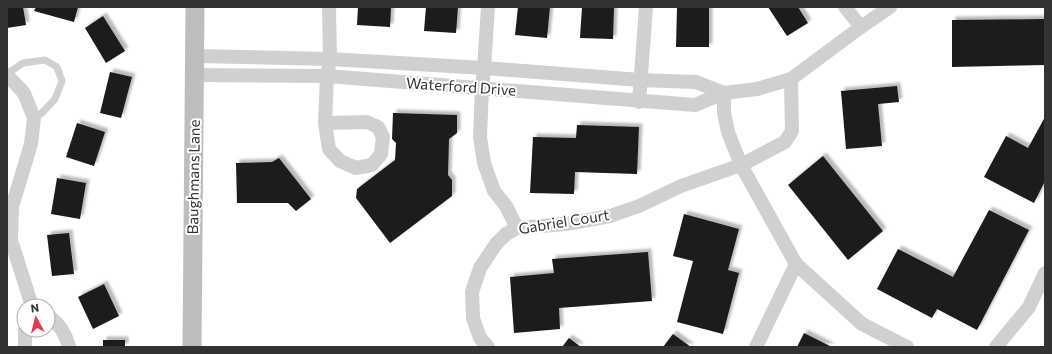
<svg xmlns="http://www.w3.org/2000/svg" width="1052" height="354" viewBox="0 0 1052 354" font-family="Commissioner,sans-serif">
	<defs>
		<filter id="shadow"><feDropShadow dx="3.5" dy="-3.5" stdDeviation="1" flood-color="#0004"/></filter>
	</defs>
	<rect width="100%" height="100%" fill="#fff"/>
	<g fill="#1a1a1a" filter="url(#shadow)">
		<path d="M7,7H23L26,25L7,28Z"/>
		<path d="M36,7H78L74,22L34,11Z"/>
		<path d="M358,7H391L390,27L357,25Z"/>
		<path d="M426,7H458L456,33L424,31Z"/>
		<path d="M518,7H550L547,38L515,35Z"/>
		<path d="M582,7H614L613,39L580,38Z"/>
		<path d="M677,7H709V47H676Z"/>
		<path d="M768,7H798L808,23L787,36Z"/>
		<path d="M103,16L125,51L106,63L85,28Z"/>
		<path d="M1045,19V65L952,67V20Z"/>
		<path d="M110,72L132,77L121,118L100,113Z"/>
		<path d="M897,86L899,102L878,104L882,146L846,149L841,91Z"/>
		<path d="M393,113L457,115V133L449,139L448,175L452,180V196L390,243L356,198L357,189L395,160L396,143L392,139Z"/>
		<path d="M1045,117V181L1034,203L984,177L1006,136L1028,148Z"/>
		<path d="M77,123L105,132L94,166L66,157Z"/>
		<path d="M577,125L639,127L637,174L575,172L574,194L530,193L533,137L576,138Z"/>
		<path d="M823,156L883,231L848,260L788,185Z"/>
		<path d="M279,158L311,199L296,211L288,203H237L236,163L272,162Z"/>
		<path d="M57,178L86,183L80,219L51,214Z"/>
		<path d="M989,210L1029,230L977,330L937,309L932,318L877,289L898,249L953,277Z"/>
		<path d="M684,214L739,229L728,270L739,273L723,334L677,322L693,261L673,256Z"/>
		<path d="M69,233L74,274L52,276L47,235Z"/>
		<path d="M648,252L652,301L559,308L560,329L514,333L510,277L554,273L552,259Z"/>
		<path d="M104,284L119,316L93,329L78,297Z"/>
		<path d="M804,333L832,347H797Z"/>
		<path d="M673,334L691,347H663Z"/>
		<path d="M569,338L581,347H562Z"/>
		<rect x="103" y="340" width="22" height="7"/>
	</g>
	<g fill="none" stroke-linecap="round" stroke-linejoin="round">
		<path stroke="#d0d0d0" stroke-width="7" d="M7,74L23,63L45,60L57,67L62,81L55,99L42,113L34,118"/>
		<g stroke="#d0d0d0" stroke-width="14">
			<path d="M488,7L484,68L482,88L480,137L484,163L494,191L506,206L517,228"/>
			<path d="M845,7L861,27"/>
			<path d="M195,56L330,59L484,68L640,80L696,82L724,93"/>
			<path d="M7,75L24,93L34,118L31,144L12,207L11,240L32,306"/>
			<path d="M195,75L327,76L695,105L724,93L757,89L791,79L861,27L890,7"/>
			<path d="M724,93V113L728,132L741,165L796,264L862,324L907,347"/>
			<path d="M639,102L646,7"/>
			<path d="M325,123L367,122L378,127L383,137L381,154L372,165L356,168L340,161L329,149L325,123L327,76L330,59L329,7"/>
			<path d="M48,316C59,323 66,335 69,347"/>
			<path d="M25,330V347"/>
			<path d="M488,347L480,338L473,318L472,292L480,268L496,244L506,234L517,228L566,224L610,216L639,206L681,186L741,165L785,142L792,131L791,79"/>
			<path d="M756,347L796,264"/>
			<path d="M996,347L1029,307L1045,273"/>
		</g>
		<path stroke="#bdbdbd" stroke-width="19" d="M192,347L195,7"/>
	</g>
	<g text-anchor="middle" stroke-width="4" stroke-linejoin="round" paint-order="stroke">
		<g font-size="15" fill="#333" stroke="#fff">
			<text transform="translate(461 87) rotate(4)" y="5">Waterford Drive</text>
			<text transform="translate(194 177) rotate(-89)" y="5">Baughmans Lane</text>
			<text transform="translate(564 222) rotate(-9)" y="5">Gabriel Court</text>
		</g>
	</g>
	<rect width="1052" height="354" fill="none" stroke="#333333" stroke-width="16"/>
	<g transform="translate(36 318) rotate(353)"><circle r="19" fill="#ffffff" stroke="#adadad"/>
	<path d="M0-3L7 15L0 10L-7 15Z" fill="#e63946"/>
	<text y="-6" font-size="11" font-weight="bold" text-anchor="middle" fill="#333333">N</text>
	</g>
</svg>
